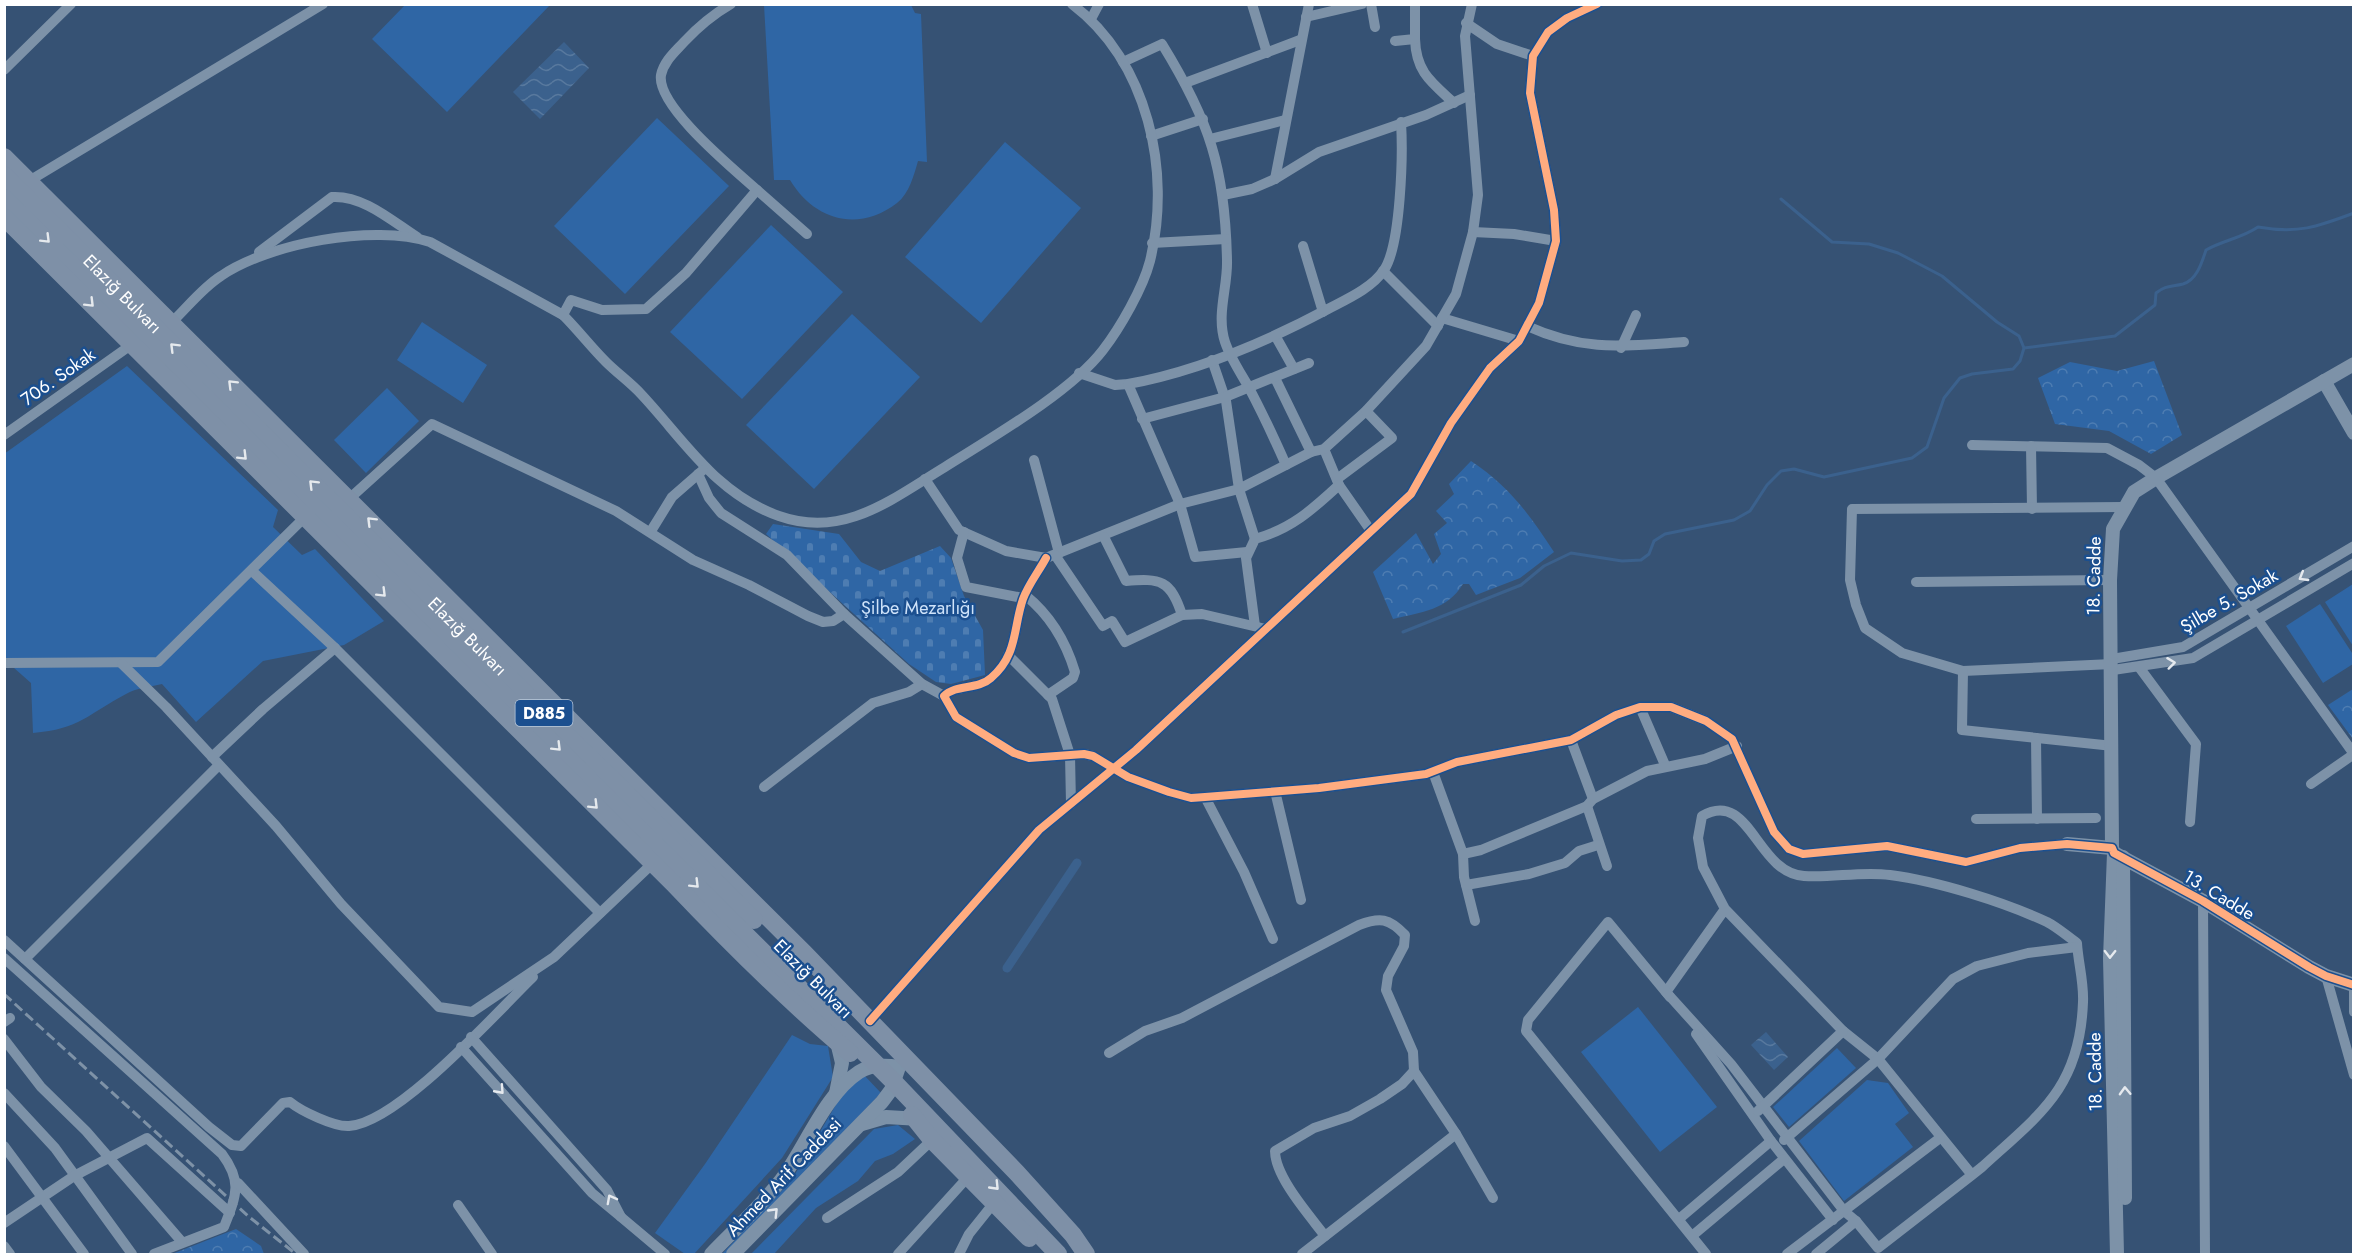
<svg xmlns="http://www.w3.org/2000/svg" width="2358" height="1259" viewBox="0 0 2358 1259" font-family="Jost,sans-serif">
	<defs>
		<pattern id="forest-crowns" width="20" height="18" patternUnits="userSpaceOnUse" patternTransform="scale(1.5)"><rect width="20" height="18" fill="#2f66a5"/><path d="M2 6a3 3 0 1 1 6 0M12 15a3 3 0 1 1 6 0" fill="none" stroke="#4e7db2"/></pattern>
		<pattern id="cemetery-stones" width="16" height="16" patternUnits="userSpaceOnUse" patternTransform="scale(1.5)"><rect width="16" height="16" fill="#2f66a5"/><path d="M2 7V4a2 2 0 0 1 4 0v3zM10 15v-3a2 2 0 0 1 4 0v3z" fill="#4e7db2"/></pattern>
		<pattern id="water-waves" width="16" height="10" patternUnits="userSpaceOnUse" patternTransform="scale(1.5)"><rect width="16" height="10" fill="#3b618d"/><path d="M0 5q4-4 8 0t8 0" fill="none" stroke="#58799e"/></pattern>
	</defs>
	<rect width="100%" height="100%" fill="#365274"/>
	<g fill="#2f66a5">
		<path d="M405,5V4L550,5L447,112L372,39Z"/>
		<path d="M764,5H911L915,13L921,14L927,162L918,161C914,175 909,194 897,203C858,233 814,220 790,180H774Z"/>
		<path d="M657,118L729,186L625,294L554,226Z"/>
		<path d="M1005,142L1081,208L981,323L905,257Z"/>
		<path d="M771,225L843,292L742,399L670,332Z"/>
		<path d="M852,314L920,377L814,489L746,425Z"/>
		<path d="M422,322L487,365L463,403L397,360Z"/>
		<path d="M127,366L278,510L273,527L302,555L315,549L384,621L344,645L263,661L196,722L162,684C150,687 136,688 126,694C88,714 80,729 33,733L31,683L5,660L4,454Z"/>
		<path d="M387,388L419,421L366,473L334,440Z"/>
		<path d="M2353,584V646L2325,602Z"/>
		<path d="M2320,604L2354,656L2353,664L2323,683L2286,626Z"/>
		<path d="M1638,1007L1717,1107L1660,1152L1581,1052Z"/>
		<path d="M792,1035L810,1044L828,1046L833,1077L782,1158L694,1254H685L655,1233L705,1164Z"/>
		<path d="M1837,1048L1856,1068L1789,1127L1773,1107Z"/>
		<path d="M864,1075L881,1093L727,1254H722L791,1181L844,1091Z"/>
		<path d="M1867,1080L1888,1083L1909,1113L1895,1124L1913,1147L1844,1201L1799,1141Z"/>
		<path d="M898,1125L915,1139L893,1154L875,1161L858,1181L816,1208L774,1254H751L874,1129Z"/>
	</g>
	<g fill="url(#forest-crowns)">
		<path d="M2154,361L2182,435L2151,454L2109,431L2055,424L2038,378L2070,362L2117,371Z"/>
		<path d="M1471,461C1510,487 1529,514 1554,552L1520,578L1476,595L1469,584H1463C1447,610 1422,612 1393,619L1373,572L1416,533L1433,564L1441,554L1434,534L1447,523L1436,511L1454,494L1449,484Z"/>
		<path d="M2353,689V739L2328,705Z"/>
		<path d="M236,1229L261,1246L264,1254H172Z"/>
	</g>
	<path fill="url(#cemetery-stones)" d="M773,524L839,534L861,562L880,571L940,546L951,558L964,596L983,630L985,675L951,684L936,682L909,664L766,534Z"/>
	<g fill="url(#water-waves)">
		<path d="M564,42L589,68L540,119L513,92Z"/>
		<path d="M1766,1032L1788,1057L1774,1070L1751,1045Z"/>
	</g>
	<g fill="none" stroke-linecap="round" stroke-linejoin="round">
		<g stroke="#3b618d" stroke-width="3">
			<path d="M2024,348L2115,336L2155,305L2156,293C2166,285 2171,287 2183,284C2197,280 2202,262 2206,250C2224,240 2242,238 2258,227C2298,234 2317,227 2354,213"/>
			<path d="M1403,632L1521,585L1544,566L1571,553L1622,561L1641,560L1649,554L1654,541L1665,534L1734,520L1750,511L1767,485L1781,471L1794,469L1824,477L1912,458L1927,447L1944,398L1960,378L1972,374L2013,369L2020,361L2024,348L2019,336L1997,322L1942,276L1898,253L1869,244L1832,242L1781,199"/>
		</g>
		<path stroke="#3b618d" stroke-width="9" d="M1007,968L1077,863"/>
		<g stroke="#7d92a8" stroke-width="10">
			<path d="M1252,4L1267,53"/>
			<path d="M1371,4L1375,27"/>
			<path d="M1306,17L1362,4"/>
			<path d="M1091,19L1099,4"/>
			<path d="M1466,23L1497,44L1533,56"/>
			<path d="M1415,39C1416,72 1431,82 1454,103"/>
			<path d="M1395,41L1415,39V4"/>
			<path d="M1123,62L1162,44C1210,122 1225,168 1227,260C1228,287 1216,314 1225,342C1230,357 1240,372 1248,386C1262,412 1274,438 1286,465"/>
			<path d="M4,70L71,4"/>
			<path d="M1185,83L1300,40"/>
			<path d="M1151,136L1203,119"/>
			<path d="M1210,139L1285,120"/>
			<path d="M1275,179L1309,4"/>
			<path d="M29,181L323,4"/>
			<path d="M757,190L807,234"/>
			<path d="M1223,195L1252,189L1275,179L1319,152L1426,115L1470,95"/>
			<path d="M1473,232L1514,234L1556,241"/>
			<path d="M1152,243L1226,239"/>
			<path d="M1303,246L1323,312"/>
			<path d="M259,252L332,197C363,195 392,221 417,237"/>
			<path d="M1383,271L1438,326"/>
			<path d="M563,315C578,330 591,347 606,362C617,373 631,383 641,394C685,441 716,494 779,516C844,539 892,499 945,467C991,438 1071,392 1103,350C1120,328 1143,288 1150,261C1172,171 1148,62 1072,4"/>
			<path d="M1442,318L1519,341"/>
			<path d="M171,323C187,308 202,288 221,276C269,243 374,224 430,242L563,315L571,300L602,310L646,309L686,273L757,190C735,170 656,106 661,75C664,61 675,52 684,42C699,26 712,15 731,4"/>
			<path d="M1527,326C1584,352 1624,346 1684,342"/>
			<path d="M1276,337L1294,369"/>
			<path d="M1621,348L1636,315"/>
			<path d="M1212,360L1226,401L1239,489L1255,539"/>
			<path d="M1079,373L1115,385L1128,384C1199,371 1266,342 1328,309C1347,299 1372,288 1384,270C1401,245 1403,154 1401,122"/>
			<path d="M1275,378L1311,452"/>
			<path d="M1128,384L1180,504L1195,557L1247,552"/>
			<path d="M1142,419L1225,397L1309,363"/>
			<path d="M4,435L131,345"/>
			<path d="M1972,445L2107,448L2139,465L2156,478L2354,754"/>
			<path d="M2031,446L2032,509"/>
			<path d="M1324,449L1339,485L1371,531"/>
			<path d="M1034,460L1059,553"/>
			<path d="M698,474L709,498L721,513L787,555L844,614L922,684L944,696"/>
			<path d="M925,479L959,530L1006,551L1046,558L1180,504L1239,489L1311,452L1324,449L1366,411L1426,346L1456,294L1473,232L1478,195L1465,36L1472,4"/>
			<path d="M1337,479L1392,438L1366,411"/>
			<path d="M349,499L432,424L616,511L693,560L749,585L808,616L823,622L833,621L844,614"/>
			<path d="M651,531L672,497L703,470"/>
			<path d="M964,532L957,558L966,587L1023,598"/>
			<path d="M1104,537L1126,581C1160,578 1171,580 1182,615"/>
			<path d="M1055,555L1103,626L1112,621L1125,642L1182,615L1202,614L1266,629"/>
			<path d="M1046,558C1039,571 1028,585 1023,599C1013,628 1018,655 991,678C978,690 956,684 944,696L956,717L1014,753L1029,758L1084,754L1093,756L1128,777L1169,792L1191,798L1205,797L1319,788L1426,774L1457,762L1571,740L1616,715L1640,707H1671L1706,721L1732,739L1774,832L1789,849L1803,854L1887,846L1966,862L2020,848L2067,844"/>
			<path d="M252,571L335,648L600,913"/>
			<path d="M1916,582L2110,580"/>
			<path d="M1025,595C1050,615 1066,642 1075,672L1073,678L1048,695"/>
			<path d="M1255,626L1246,558L1255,539C1291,529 1312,510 1339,485"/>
			<path d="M1008,655L1052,699L1070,755L1071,804"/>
			<path d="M2112,659L2183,647L2354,546"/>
			<path d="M4,663L158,662L305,517"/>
			<path d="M122,664L166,707L276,826L341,904L439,1007L472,1012L554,957L653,863"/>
			<path d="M2112,664L1963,671L1902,653L1865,628L1856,605L1850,580L1852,509L2123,507"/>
			<path d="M2139,667L2196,744L2190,822"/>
			<path d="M2113,670L2193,658L2354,563"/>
			<path d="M1963,671L1962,730L2113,746"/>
			<path d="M1640,707L1665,765"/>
			<path d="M2036,738L2037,819"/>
			<path d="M1571,740L1593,799"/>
			<path d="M212,757L263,709L335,648"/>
			<path d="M1433,772L1463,854L1464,877L1475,921"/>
			<path d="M2311,784L2354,754"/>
			<path d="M764,787L873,703L909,692L922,684"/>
			<path d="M1275,791L1301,900"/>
			<path d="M1205,797L1244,872L1273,939"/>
			<path d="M1587,806L1607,866"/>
			<path d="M1976,819L2096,818"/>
			<path d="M1463,854L1481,850L1587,806L1593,799L1647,771L1705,759L1737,746"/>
			<path d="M1466,885L1529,874L1565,863L1579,851L1598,845"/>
			<path d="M2203,901L2205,1254"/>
			<path d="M1725,909L1666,992L1731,1064L1844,1211L1856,1221L1878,1248L1972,1175L1982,1167C2040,1114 2080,1088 2083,1002C2084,982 2078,962 2077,943C2067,936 2057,927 2047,922C2004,902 1937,881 1890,875C1861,871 1833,878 1804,876C1756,873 1750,788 1702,816L1698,838L1703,867L1725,909L1843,1031L1878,1059L1972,1175"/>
			<path d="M4,940L209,1127L232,1145L241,1146L283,1103L290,1102C301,1111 334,1127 349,1126C398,1123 496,1013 533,977"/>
			<path d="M4,958L222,1154C243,1182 236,1196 224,1227L154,1254"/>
			<path d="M25,959L219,765"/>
			<path d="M2326,976L2354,1075"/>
			<path d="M2354,989V1012"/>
			<path d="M1670,997L1608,922L1528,1020L1526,1031L1706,1254"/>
			<path d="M870,1021L1039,830L1136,750L1411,494L1451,423L1490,368L1519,341L1539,303L1556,241L1554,210L1530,93L1533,56L1548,32L1567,18L1597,4"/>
			<path d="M4,1022L10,1018"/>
			<path d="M1696,1034L1771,1141L1833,1220"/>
			<path d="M4,1039L41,1087L86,1131L182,1242"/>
			<path d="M461,1047L592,1193L621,1217L607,1190L471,1037"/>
			<path d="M1109,1053L1145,1031L1182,1018L1359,925C1380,917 1389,918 1405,935L1404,946L1388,976L1386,990L1413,1052L1414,1071"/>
			<path d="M4,1093L55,1148L132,1254"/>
			<path d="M1758,1111L1843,1031"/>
			<path d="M1784,1140L1878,1059L1953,979L1977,966L2028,953L2077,947"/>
			<path d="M4,1146L84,1254"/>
			<path d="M238,1183L304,1254"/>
			<path d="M458,1205L492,1254"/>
			<path d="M621,1217L665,1254"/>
			<path d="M827,1218L898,1172L932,1140"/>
			<path d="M1679,1219L1771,1141"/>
			<path d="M4,1223L74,1176L147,1138L230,1213"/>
			<path d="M1325,1236C1310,1216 1275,1177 1275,1151L1314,1128L1350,1116L1380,1099L1402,1084L1414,1071L1456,1134L1493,1198"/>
			<path d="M1692,1236L1784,1159"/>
			<path d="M4,1246L10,1254"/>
			<path d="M898,1254L968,1177"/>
			<path d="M959,1254L969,1234L993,1204"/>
			<path d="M1302,1254L1456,1134"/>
			<path d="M1787,1254L1940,1138"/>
			<path d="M1816,1254L1856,1221"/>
		</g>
		<g stroke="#7d92a8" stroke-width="14">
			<path d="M2324,381L2354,433"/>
			<path d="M2067,844L2112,848L2114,853L2203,901L2309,967L2326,976L2354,985"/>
			<path d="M2112,848L2110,580L2113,529L2134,492L2156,478L2354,364"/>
			<path d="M2114,853L2110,958L2117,1254"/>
			<path d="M2123,857L2125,1198"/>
			<path d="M836,1093L842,1063L837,1042"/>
			<path d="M862,1124L886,1117L920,1119"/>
			<path d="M711,1254C734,1230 760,1207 781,1180C805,1148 825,1094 859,1072C871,1064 886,1065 899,1067L891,1090L882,1102L733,1254"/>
		</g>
		<g stroke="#7e90a7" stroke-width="18">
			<path d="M4,157L804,953L1017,1173L1073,1235L1086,1254"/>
			<path id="s1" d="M4,175L201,373L754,920"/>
			<path d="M4,198L890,1078L1058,1254"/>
			<path d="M4,217L673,883C730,943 787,1000 850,1053"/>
			<path d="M912,1115L932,1140L1029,1238"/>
		</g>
		<path stroke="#7e92a7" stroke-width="3" stroke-dasharray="10 4.5" stroke-linecap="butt" d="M4,994L248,1216L296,1254"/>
		<g stroke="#1b4f8f" stroke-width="11">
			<g id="cycleway">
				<path d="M1046,558C1039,571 1028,585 1023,599C1013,628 1018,655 991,678C978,690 956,684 944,696L956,717L1014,753L1029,758L1084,754L1093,756L1128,777L1169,792L1191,798L1205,797L1319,788L1426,774L1457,762L1571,740L1616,715L1640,707H1671L1706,721L1732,739L1774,832L1789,849L1803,854L1887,846L1966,862L2020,848L2067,844L2112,848L2114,853L2203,901L2309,967L2326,976L2354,985"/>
				<path d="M870,1021L1039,830L1136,750L1411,494L1451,423L1490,368L1519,341L1539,303L1556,241L1554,210L1530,93L1533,56L1548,32L1567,18L1597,4"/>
			</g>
		</g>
		<use href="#cycleway" stroke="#ffac80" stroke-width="8"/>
	</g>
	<defs><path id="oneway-chevron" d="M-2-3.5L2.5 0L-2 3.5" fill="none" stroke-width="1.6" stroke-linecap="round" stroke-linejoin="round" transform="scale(1.5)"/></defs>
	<g stroke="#e5e9ed">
		<use href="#oneway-chevron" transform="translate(46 239) rotate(45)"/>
		<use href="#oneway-chevron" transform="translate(90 303) rotate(45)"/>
		<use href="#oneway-chevron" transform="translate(174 347) rotate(-135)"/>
		<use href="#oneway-chevron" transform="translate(232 384) rotate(-135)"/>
		<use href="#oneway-chevron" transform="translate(243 456) rotate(45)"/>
		<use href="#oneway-chevron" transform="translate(313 484) rotate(-135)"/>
		<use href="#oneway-chevron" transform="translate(371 521) rotate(-135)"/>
		<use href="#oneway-chevron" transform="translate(382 593) rotate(45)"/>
		<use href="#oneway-chevron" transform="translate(557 747) rotate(45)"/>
		<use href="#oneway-chevron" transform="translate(594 805) rotate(45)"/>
		<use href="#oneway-chevron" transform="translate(695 884) rotate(45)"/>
		<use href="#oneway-chevron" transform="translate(995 1186) rotate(46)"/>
	</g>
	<g stroke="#e5e9ee">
		<use href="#oneway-chevron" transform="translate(2303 577) rotate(149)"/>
		<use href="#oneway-chevron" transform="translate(2171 663) rotate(-7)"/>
		<use href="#oneway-chevron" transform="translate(2110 954) rotate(91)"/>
		<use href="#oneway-chevron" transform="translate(500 1090) rotate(48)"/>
		<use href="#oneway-chevron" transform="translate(2125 1091) rotate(-92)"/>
		<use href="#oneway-chevron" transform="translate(611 1199) rotate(-118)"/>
		<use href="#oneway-chevron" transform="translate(774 1212) rotate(-46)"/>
	</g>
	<g text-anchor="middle" stroke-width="5" stroke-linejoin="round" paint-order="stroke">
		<rect fill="#1b4f8f" stroke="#bbcadd" stroke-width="1.5" x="515.5" y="700" width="57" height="26" rx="4.5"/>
		<g font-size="16" font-weight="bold" fill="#fff">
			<text x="544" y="719">D885</text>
		</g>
		<g font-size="18" fill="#fff" stroke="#1b4f8f">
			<text dy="6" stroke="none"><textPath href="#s1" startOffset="168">Elazığ Bulvarı</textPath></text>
			<text transform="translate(58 377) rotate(-35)" y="6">706. Sokak</text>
			<text transform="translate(2094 576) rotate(-89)" y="6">18. Cadde</text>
			<text transform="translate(2229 601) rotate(-30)" y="6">Şilbe 5. Sokak</text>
			<text dy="6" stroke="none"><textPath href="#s1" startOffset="654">Elazığ Bulvarı</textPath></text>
			<text transform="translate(2219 895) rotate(31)" y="6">13. Cadde</text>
			<text transform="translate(813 979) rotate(45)" y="6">Elazığ Bulvarı</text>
			<text transform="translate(2095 1072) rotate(-91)" y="6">18. Cadde</text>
			<text transform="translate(784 1177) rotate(-46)" y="6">Ahmed Arif Caddesi</text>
		</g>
		<g font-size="18" fill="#cfe3fa" stroke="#1b4f8f">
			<text x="918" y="614">Şilbe Mezarlığı</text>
		</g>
	</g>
	<rect width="2358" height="1259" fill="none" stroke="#ffffff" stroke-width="12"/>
</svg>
